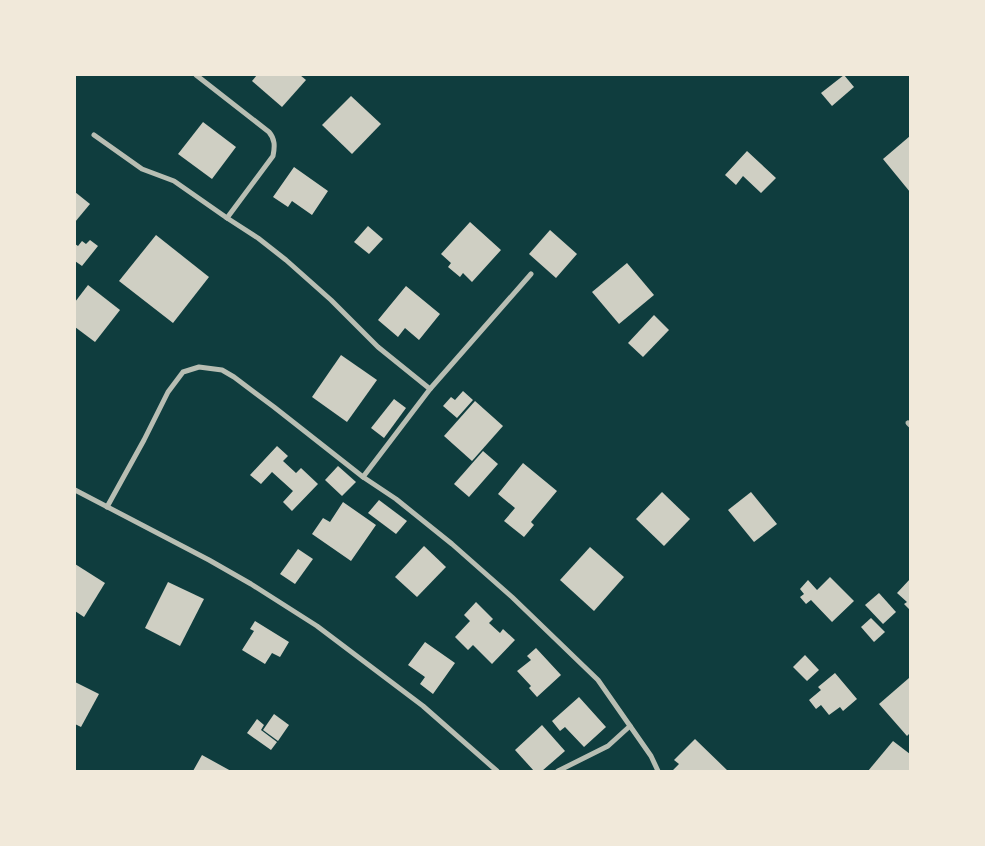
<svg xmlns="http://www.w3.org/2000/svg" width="985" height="846" viewBox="0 0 985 846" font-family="'DejaVu Sans',sans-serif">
	<rect width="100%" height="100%" fill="#0f3d3e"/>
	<g fill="#cfcfc3">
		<path d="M257,75H300L306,80L282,107L252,81Z"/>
		<path d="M844,75L854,87L832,106L821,93Z"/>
		<path d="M351,96L381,124L352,154L322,125Z"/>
		<path d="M203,122L236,147L212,179L178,154Z"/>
		<path d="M910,136V192L883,159Z"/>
		<path d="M747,151L776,178L761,193L743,176L736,185L725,175Z"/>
		<path d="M294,167L328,191L312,215L292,201L288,207L273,197Z"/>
		<path d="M75,192L90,204L75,222Z"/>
		<path d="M470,222L501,250L472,282L463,273L460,277L448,267L451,263L441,254Z"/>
		<path d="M368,226L383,239L369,254L354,242Z"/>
		<path d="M550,230L577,254L556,278L529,254Z"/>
		<path d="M156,235L209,277L173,323L119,281Z"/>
		<path d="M90,240L98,246L82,266L75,261V244L78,246L82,241L86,244Z"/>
		<path d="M627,263L654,295L619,324L592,292Z"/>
		<path d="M88,285L120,310L95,342L75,327V302Z"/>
		<path d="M406,286L440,314L419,340L405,328L398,337L378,320Z"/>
		<path d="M654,315L669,330L643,357L628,343Z"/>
		<path d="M341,355L377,380L347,422L312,397Z"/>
		<path d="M463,391L473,400L457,418L443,406L451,397L455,400Z"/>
		<path d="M394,399L406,408L384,438L371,428Z"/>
		<path d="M475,401L503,426L472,461L444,436Z"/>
		<path d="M277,446L288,456L283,461L296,473L301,468L318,484L292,511L283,502L293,491L272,472L261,484L250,475Z"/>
		<path d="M483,451L498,464L469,497L454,484Z"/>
		<path d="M523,463L557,491L531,522L534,525L524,537L504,521L515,508L498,494Z"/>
		<path d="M338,466L356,482L342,496L325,480Z"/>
		<path d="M662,492L690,519L664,546L636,519Z"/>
		<path d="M751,492L777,524L754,542L728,510Z"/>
		<path d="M379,500L407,521L396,534L368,513Z"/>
		<path d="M343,502L376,525L351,561L312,534L323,518L330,522Z"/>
		<path d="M424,546L446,567L417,597L395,577Z"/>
		<path d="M590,547L624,577L594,611L560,580Z"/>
		<path d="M298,549L313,559L295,584L280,574Z"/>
		<path d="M75,564L105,583L84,617L75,611Z"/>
		<path d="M830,577L854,601L832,622L811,600L806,604L800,597L804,594L800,589L808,580L817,590Z"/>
		<path d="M910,579V610L904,604L907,602L897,593Z"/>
		<path d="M168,582L204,599L180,646L145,628Z"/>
		<path d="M879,593L896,612L883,624L865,605Z"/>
		<path d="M476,602L493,619L489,623L500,633L503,629L515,640L492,664L473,645L468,650L455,637L470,621L464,615Z"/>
		<path d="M871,618L885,632L874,642L861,627Z"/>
		<path d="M255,621L289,642L280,657L272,653L265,664L242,650L254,631L250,629Z"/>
		<path d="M425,642L455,663L433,694L420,684L425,677L408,665Z"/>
		<path d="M536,648L561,675L537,697L529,688L531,686L517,671L531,660L527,656Z"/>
		<path d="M805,655L819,670L807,681L793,667Z"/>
		<path d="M835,673L857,699L843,711L840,707L829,715L821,705L816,709L809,700L821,690L818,687Z"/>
		<path d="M909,678L910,680V733L907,736L879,704Z"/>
		<path d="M75,682L99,694L81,727L75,724Z"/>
		<path d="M579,697L606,727L584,747L565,727L560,731L552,721Z"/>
		<path d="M274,714L289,725L278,741L263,730Z"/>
		<path d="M257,719L264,725L261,730L277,742L271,750L247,733Z"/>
		<path d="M542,725L565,751L542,771H534L515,750Z"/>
		<path d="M695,739L728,771H672L679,764L674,760Z"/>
		<path d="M893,741L910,754V771H868Z"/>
		<path d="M202,755L231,771H193Z"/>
	</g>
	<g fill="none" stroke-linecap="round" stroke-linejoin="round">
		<g stroke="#b8beb3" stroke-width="5">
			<path d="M196,75L269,132C275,139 275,146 273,156L227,218L258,238L286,260L331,300L378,347L430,389"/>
			<path d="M94,135L142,169L174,181L227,218"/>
			<path d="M908,423L910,425"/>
			<path d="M363,477L430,389L531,274"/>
			<path d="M75,490L209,560L251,584L317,626L423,706L497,771"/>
			<path d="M107,507L144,440L168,392L183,372L199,367L222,370L234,377L274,407L363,477L396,499L452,544L512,597L598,680L651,756L658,771"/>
			<path d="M558,771L608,746L630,726"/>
		</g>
	</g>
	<rect width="985" height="846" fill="none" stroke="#f1e9da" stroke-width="152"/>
</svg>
